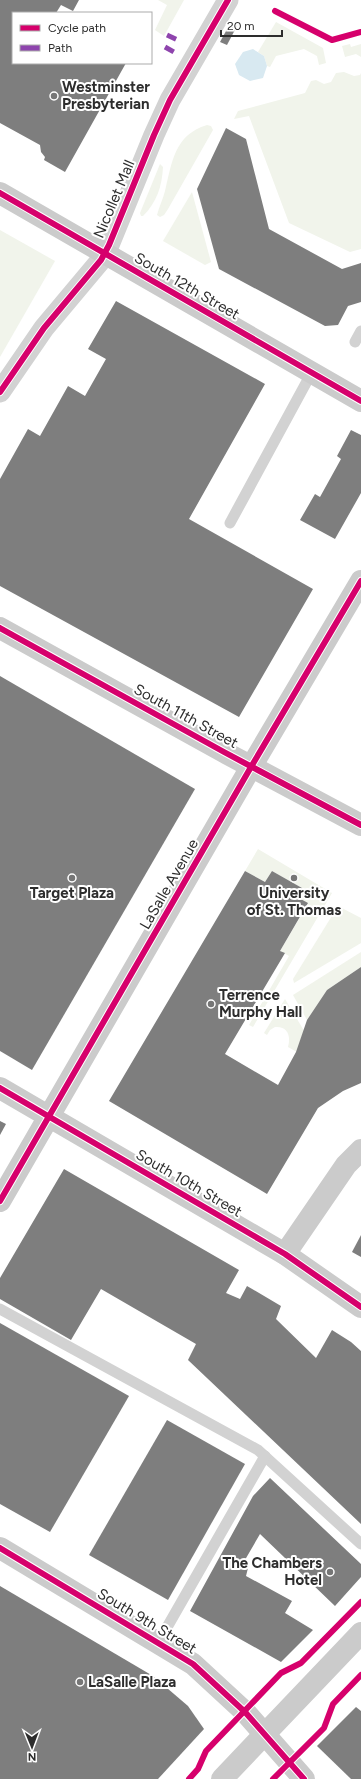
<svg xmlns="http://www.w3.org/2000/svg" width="361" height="1779" viewBox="0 0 361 1779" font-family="Figtree,sans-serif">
	<rect width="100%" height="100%" fill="#fff"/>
	<g fill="#f1f4eb">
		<path d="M158,0H184L164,36L155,30L167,5Z"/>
		<path d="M276,22L323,48L326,63L319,65L317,56L304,49L276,56L270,67L267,66L264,56L258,52Z"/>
		<path d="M350,44L351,47L361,44V57L356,54L345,57L342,46Z"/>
		<path d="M344,72L354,76L360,75L361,73V249L350,252L289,223L249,116L234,119L238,111L305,93L311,81L316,80L324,84L331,82L336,73Z"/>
		<path d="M207,125L211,126L213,130L168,209L164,215L160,217L157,215C159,207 163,199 165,191C172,163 174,135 207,125Z"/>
		<path d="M160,164L163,167C162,186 157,202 143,216H141L140,213Z"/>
		<path d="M192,192L211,262L205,265L163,241Z"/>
		<path d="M0,230L55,261L0,357Z"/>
		<path d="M258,849L332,893L253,1027L249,1025L289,956L280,951L308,904L297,897L302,888L272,871L265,882L245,871Z"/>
		<path d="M338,906L361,918V943L294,983L293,979Z"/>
		<path d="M361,952V967L327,990L307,1020L293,995Z"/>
		<path d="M285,999L327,1069L288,1047C291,1036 288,1026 275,1027L270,1030L267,1035L264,1033Z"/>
	</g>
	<path fill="#d8e9f1" d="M253,49L264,56L267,66L263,78L250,81L239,75L235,64L243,52Z"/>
	<g fill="#7e7e7e">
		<path d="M0,0H79L73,11L61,5L56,13H13V63H126L65,172L44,160L45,157L41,152L40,145L0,123Z"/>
		<path d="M231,22L237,26L227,45L220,42Z"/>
		<path d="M226,128L246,139L269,229L342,269L361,263V302L348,306L338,325L325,326L219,269L197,189Z"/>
		<path d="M116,301L265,384L189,519L313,589L239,717L0,586V479L28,429L40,436L68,386L85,396L106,359L88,349Z"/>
		<path d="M351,430L361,435V493L335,539L300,520L315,494L320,497L341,459L337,456Z"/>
		<path d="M0,676L195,789L32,1070L0,1051Z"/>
		<path d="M245,871L265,882L272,871L302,888L297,897L308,903L280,951L285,953L225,1054L278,1085L296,1052L307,1020L327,990L361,967V1083L343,1091L318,1108L267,1194L109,1101Z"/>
		<path d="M0,1121L6,1124L0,1135Z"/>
		<path d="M64,1169L239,1270L226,1293L240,1299L247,1286L281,1306L276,1319L316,1358L332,1330L351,1342L361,1351V1524L188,1360L196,1344L101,1289L71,1340L0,1299V1278Z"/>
		<path d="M361,1235V1257L352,1252Z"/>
		<path d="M0,1323L129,1396L50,1532L0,1504Z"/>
		<path d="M167,1420L245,1464L168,1600L89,1555Z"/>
		<path d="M270,1478L361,1564V1577L335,1606L260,1534L242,1565L248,1568L246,1576L292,1601L285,1613L313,1630L281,1662L190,1611L253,1496Z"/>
		<path d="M0,1586L153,1676L188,1706L204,1729L158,1779H0Z"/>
		<path d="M356,1707L361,1711V1779H351L317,1746Z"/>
	</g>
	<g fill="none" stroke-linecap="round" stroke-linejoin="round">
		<g stroke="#d2d2d2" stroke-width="11">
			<path d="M355,342L361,331"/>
			<path d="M230,523L312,372"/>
			<path d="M0,1309L258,1450L361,1544"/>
			<path d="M158,1643L265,1456"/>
		</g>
		<path stroke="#d2d2d2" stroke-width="21" d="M0,392L44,328L101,260L109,245L154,135L170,100L228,0"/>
		<g stroke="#cbcbcb" stroke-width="22">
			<path d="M0,193L361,401"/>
			<path d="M0,628L224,752L361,825"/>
			<path d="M0,1088L285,1254L361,1307"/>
			<path d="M0,1201L251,767L361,581"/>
			<path d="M285,1254L346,1165L361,1150"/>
			<path d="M0,1548L193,1664L245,1712L304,1779"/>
			<path d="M222,1779L361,1633"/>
		</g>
		<g stroke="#8e44ad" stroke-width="5" stroke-dasharray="10 5" stroke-linecap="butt">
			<path d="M167,35L180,41"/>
			<path d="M165,47L174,52"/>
		</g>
		<g stroke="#fff" stroke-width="8">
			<g id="cycleway">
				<path d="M275,11L332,40L361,32"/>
				<path d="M0,193L361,401"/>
				<path d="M0,392L44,328L101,260L109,245L154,135L170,100L228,0"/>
				<path d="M0,628L224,752L361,825"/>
				<path d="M0,1088L285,1254L361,1307"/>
				<path d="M0,1201L251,767L361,581"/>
				<path d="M0,1548L193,1664L245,1712L304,1779"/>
				<path d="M189,1779L198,1769L206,1751L281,1673L301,1663L361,1602"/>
				<path d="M273,1779L324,1728L333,1704L361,1675"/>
			</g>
		</g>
		<use href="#cycleway" stroke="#d6006c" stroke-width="6"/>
	</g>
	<g fill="#767676" stroke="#fff" stroke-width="1.5">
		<circle cx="54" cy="96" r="4"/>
		<circle cx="72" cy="878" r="4"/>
		<circle cx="294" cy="878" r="4"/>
		<circle cx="211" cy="1004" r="4"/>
		<circle cx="330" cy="1572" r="4"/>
		<circle cx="80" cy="1682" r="4"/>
	</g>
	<g text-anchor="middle" stroke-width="4" stroke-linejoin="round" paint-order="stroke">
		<g font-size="15" font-weight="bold" fill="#2d2d2d" stroke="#fff" text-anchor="start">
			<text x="62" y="92">Westminster<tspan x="62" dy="17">Presbyterian</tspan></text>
			<text x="72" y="898" text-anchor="middle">Target Plaza</text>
			<text x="294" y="898" text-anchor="middle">University<tspan x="294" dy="17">of St. Thomas</tspan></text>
			<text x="219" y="1000">Terrence<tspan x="219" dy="17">Murphy Hall</tspan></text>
			<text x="322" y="1568" text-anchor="end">The Chambers<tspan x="322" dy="17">Hotel</tspan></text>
			<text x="88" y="1687">LaSalle Plaza</text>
		</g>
		<g font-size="15" fill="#2d2d2d" stroke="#fff">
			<text transform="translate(114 199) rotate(-67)" y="5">Nicollet Mall</text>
			<text transform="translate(187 286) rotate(30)" y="5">South 12th Street</text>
			<text transform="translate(186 716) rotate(29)" y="5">South 11th Street</text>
			<text transform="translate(169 884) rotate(-60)" y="5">LaSalle Avenue</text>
			<text transform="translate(189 1183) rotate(30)" y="5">South 10th Street</text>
			<text transform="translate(147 1621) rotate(31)" y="5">South 9th Street</text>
		</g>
	</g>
	<rect x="12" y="12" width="140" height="52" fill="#ffffff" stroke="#ababab"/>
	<rect x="20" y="25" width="20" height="6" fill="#d6006c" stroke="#ababab"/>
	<text x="48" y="32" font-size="12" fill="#2d2d2d">Cycle path</text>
	<rect x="20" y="45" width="20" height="6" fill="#8e44ad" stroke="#ababab"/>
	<text x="48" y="52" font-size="12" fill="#2d2d2d">Path</text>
	<g transform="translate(32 1747) rotate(179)" stroke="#ffffff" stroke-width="3" paint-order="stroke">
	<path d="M0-3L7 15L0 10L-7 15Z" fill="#2d2d2d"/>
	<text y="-6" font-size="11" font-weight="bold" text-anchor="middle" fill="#2d2d2d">N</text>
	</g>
	<path d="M221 30v6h61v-6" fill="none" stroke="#2d2d2d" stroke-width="2"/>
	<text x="227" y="30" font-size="12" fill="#2d2d2d" stroke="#ffffff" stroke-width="3" paint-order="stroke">20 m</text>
</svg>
